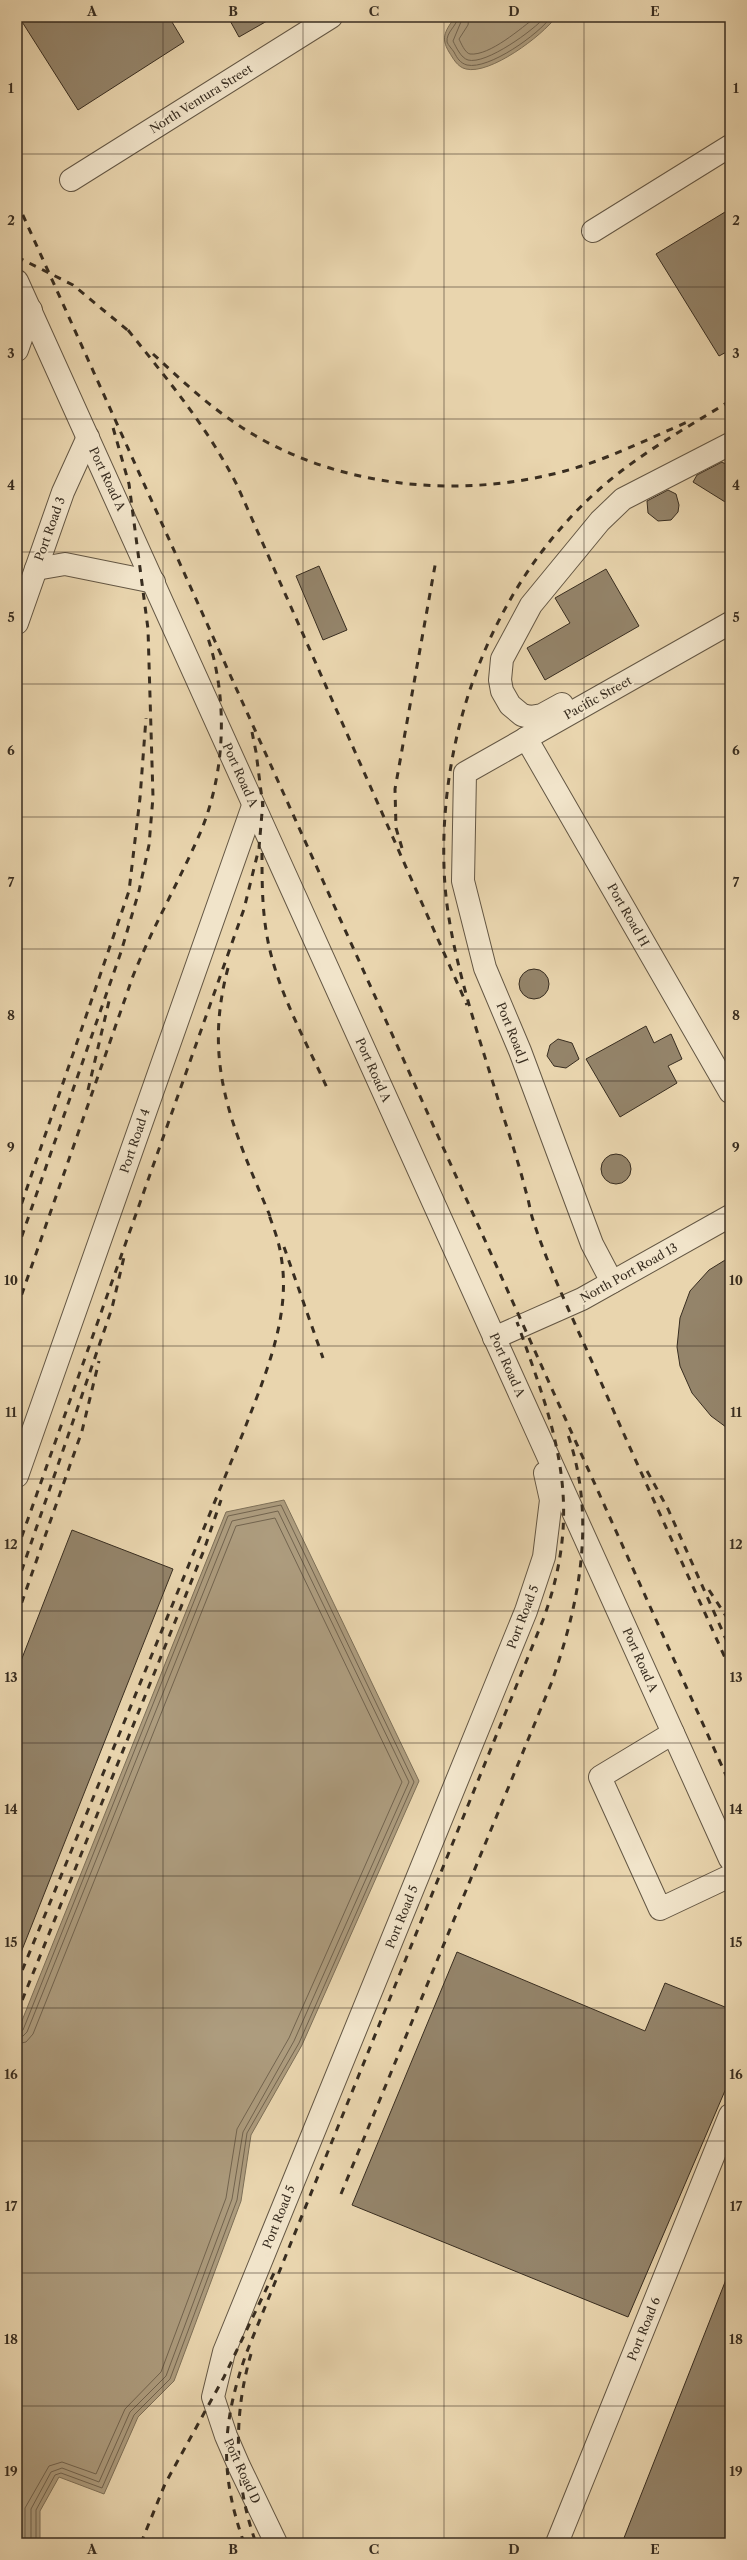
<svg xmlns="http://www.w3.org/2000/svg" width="747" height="2560" viewBox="0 0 747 2560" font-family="'Libre Caslon Text',serif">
	<rect width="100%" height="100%" fill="#e9d5ae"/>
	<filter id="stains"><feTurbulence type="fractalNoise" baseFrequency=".005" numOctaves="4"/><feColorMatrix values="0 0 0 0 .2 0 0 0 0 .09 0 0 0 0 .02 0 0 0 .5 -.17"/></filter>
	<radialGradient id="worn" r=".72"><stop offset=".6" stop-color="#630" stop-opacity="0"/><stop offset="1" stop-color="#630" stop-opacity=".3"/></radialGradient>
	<g fill="#ad9c7e" stroke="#7e7058">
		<path d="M455,17H556C542,36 490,75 466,69C457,67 453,58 449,52C440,37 446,30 455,17Z"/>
		<path d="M284,1500L419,1781L302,2045L251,2135L241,2201L174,2381L138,2417L104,2494L59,2477L40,2511V2543H17V2033L226,1512Z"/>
	</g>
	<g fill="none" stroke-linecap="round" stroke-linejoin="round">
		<g stroke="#72644f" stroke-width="1">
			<path d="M458,17C457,26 446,32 447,42C448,45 452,49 454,52C457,58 460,63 467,65C489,70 539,34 551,17"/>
			<path d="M463,17L453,41C456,47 461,58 468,60C486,65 534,30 545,17"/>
			<path d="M469,17L468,25L459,39C461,43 465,53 470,54C490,56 521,28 536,17"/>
			<path d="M17,2033L23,2030L228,1516L281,1505L414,1782L299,2043L247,2133L237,2200L170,2379L134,2415L102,2488L61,2473L55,2475L36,2510V2543"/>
			<path d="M17,2038L23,2036L27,2032L232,1521L278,1511L409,1782L294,2041L243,2132L232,2199L166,2376L130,2412L99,2482L62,2468L51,2472L31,2509V2543"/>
			<path d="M17,2044L26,2042L33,2034L236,1526L275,1518L402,1782L289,2038L237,2129L226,2198L161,2372L125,2409L96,2474L62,2462L49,2466L25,2508V2543"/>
		</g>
	</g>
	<g fill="#94846a" stroke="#382d20">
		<path d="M19,17H169L184,42L78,110Z"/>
		<path d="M228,17H274L239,37Z"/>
		<path d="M730,209V350L719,356L656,254Z"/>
		<path d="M722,462L730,467V505L693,482L697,475Z"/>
		<path d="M668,490L676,494L679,505L678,512L671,520L658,521L648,513L647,501Z"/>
		<path d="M319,566L347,630L323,640L296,576Z"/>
		<path d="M606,569L639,626L545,680L527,648L570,623L555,598Z"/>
		<circle cx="534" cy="984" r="15"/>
		<path d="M646,1026L654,1043L671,1034L682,1059L668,1066L677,1083L620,1117L586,1059Z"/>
		<path d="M558,1039L572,1043L579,1059L566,1068L554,1066L547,1056L550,1045Z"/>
		<circle cx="616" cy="1169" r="15"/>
		<path d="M730,1257V1430L711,1416L692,1393L680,1366L677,1347L680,1318L690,1291L709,1270Z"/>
		<path d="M72,1530L173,1569L18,1960L17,1671Z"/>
		<path d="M457,1952L645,2031L665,1983L730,2009V2079L628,2317L352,2205Z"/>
		<path d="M729,2272L730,2543H622Z"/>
	</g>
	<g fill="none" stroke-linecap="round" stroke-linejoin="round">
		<g stroke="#645744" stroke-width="24">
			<g id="minor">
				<path d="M71,180L331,17"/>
				<path d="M593,231L730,146"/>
				<path d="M17,281L730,1859"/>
				<path d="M17,350L31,310"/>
				<path d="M36,569L65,564L154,582"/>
				<path d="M17,623L63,492L88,437"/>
				<path d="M562,704L542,715L530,717L522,715L510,705L502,691L500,680L502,659L531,605L600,521L623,499L730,444"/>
				<path d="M526,738L730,1092"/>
				<path d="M612,1282L592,1244L520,1051L485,968L463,881L465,773L730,623"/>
				<path d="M494,1338L582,1299L730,1216"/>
				<path d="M17,1476L253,806"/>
				<path d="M673,1733L600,1777L660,1909L730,1876"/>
				<path d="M276,2543L239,2466L226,2436L213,2397L224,2352L526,1611L544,1557L551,1500L545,1473"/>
				<path d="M557,2543L730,2115"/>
			</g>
		</g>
		<use href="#minor" stroke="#f1e4ca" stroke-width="22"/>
		<g stroke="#382d20" stroke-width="3" stroke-dasharray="7 7" stroke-linecap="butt">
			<path d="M17,202L730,1784"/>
			<path d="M17,257L73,285L131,333"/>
			<path d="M128,330C170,383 206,425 237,485L467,1005"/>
			<path d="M153,354C177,376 201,399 228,418C325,488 459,502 572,469C613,457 652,437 692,420"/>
			<path d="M730,401C691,425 650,448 615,476C495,572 434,734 445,886C451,959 480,1039 501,1109C510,1137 519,1164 526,1192C529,1201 530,1211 533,1220C550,1272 575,1323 597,1373C640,1472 686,1570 730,1669"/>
			<path d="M252,732L256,752L263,807"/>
			<path d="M402,848L396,828L395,789L436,560"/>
			<path d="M262,853C262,881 262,908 267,936C276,989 306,1041 328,1090"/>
			<path d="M228,968C202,1065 233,1128 270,1216"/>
			<path d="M88,1090L110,997"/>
			<path d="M17,1217L129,891L140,798L146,718"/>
			<path d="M284,1247L323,1358"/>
			<path d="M17,1250L121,952L139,891L149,845L153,797L148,629L129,484L112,424"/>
			<path d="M17,1308L133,976C153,926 180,880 201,831C226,770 228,697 207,635"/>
			<path d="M647,1471L668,1509L730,1648"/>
			<path d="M17,1550L244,909L259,848L263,801"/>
			<path d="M17,1584L112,1308L124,1257"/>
			<path d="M709,1590L730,1622"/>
			<path d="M17,1616L82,1431L99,1361"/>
			<path d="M17,1983L243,1433C264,1378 292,1316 281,1256C279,1241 273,1226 268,1212"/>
			<path d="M17,2013L204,1550L221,1500"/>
			<path d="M341,2194L551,1684C580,1602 597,1517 567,1432"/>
			<path d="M251,2354C233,2415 234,2483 256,2543"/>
			<path d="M141,2543L165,2484L224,2377L274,2273"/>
			<path d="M244,2543C219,2472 222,2424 246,2354L543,1620C585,1505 556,1431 517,1322"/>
		</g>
	</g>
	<path fill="none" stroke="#382d20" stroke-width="1" stroke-opacity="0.55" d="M163,17V2543M303,17V2543M444,17V2543M584,17V2543M17,154H730M17,287H730M17,419H730M17,552H730M17,684H730M17,817H730M17,949H730M17,1081H730M17,1214H730M17,1346H730M17,1479H730M17,1611H730M17,1743H730M17,1876H730M17,2008H730M17,2141H730M17,2273H730M17,2406H730"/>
	<g text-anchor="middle" stroke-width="4" stroke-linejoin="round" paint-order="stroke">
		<g font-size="12" fill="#382d20" stroke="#f1e4ca">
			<text transform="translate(201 99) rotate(-32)" y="4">North Ventura Street</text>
			<text transform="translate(107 479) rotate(65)" y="4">Port Road A</text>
			<text transform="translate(50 529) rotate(-70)" y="4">Port Road 3</text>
			<text transform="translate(598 698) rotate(-29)" y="4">Pacific Street</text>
			<text transform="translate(240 775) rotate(66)" y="4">Port Road A</text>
			<text transform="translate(628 915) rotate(60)" y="4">Port Road H</text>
			<text transform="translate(512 1033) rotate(68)" y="4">Port Road J</text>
			<text transform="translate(373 1070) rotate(66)" y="4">Port Road A</text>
			<text transform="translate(135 1141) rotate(-71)" y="4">Port Road 4</text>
			<text transform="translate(629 1273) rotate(-29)" y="4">North Port Road 13</text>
			<text transform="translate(507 1365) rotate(66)" y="4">Port Road A</text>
			<text transform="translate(523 1617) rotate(-69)" y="4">Port Road 5</text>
			<text transform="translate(640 1660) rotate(66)" y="4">Port Road A</text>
			<text transform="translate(402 1917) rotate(-68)" y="4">Port Road 5</text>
			<text transform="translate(279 2217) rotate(-68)" y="4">Port Road 5</text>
			<text transform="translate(644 2329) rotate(-68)" y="4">Port Road 6</text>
			<text transform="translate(242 2471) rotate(65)" y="4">Port Road D</text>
		</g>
	</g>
	<rect width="747" height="2560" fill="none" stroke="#e9d5ae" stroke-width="44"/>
	<rect x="22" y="22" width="703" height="2516" fill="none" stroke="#382d20" stroke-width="1.5"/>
	<g font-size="13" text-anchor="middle" font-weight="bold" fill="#382d20">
		<text x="92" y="16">A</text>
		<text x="233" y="16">B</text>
		<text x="374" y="16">C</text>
		<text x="514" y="16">D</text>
		<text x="655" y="16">E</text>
		<text x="11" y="93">1</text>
		<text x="736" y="93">1</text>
		<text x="11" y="225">2</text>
		<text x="736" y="225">2</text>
		<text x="11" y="358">3</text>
		<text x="736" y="358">3</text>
		<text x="11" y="490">4</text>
		<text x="736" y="490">4</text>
		<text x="11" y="622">5</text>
		<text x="736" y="622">5</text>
		<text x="11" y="755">6</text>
		<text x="736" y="755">6</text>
		<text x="11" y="887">7</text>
		<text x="736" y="887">7</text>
		<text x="11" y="1020">8</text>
		<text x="736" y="1020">8</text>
		<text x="11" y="1152">9</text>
		<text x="736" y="1152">9</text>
		<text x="11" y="1285">10</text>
		<text x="736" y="1285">10</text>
		<text x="11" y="1417">11</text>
		<text x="736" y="1417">11</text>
		<text x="11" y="1549">12</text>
		<text x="736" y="1549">12</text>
		<text x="11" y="1682">13</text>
		<text x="736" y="1682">13</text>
		<text x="11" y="1814">14</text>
		<text x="736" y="1814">14</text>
		<text x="11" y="1947">15</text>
		<text x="736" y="1947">15</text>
		<text x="11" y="2079">16</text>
		<text x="736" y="2079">16</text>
		<text x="11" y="2211">17</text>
		<text x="736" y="2211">17</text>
		<text x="11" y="2344">18</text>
		<text x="736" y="2344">18</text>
		<text x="11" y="2476">19</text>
		<text x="736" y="2476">19</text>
		<text x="92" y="2554">A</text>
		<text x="233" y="2554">B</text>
		<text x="374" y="2554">C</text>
		<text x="514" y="2554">D</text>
		<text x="655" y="2554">E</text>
	</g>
	<rect width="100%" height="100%" filter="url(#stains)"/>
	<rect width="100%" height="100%" fill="url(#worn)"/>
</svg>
